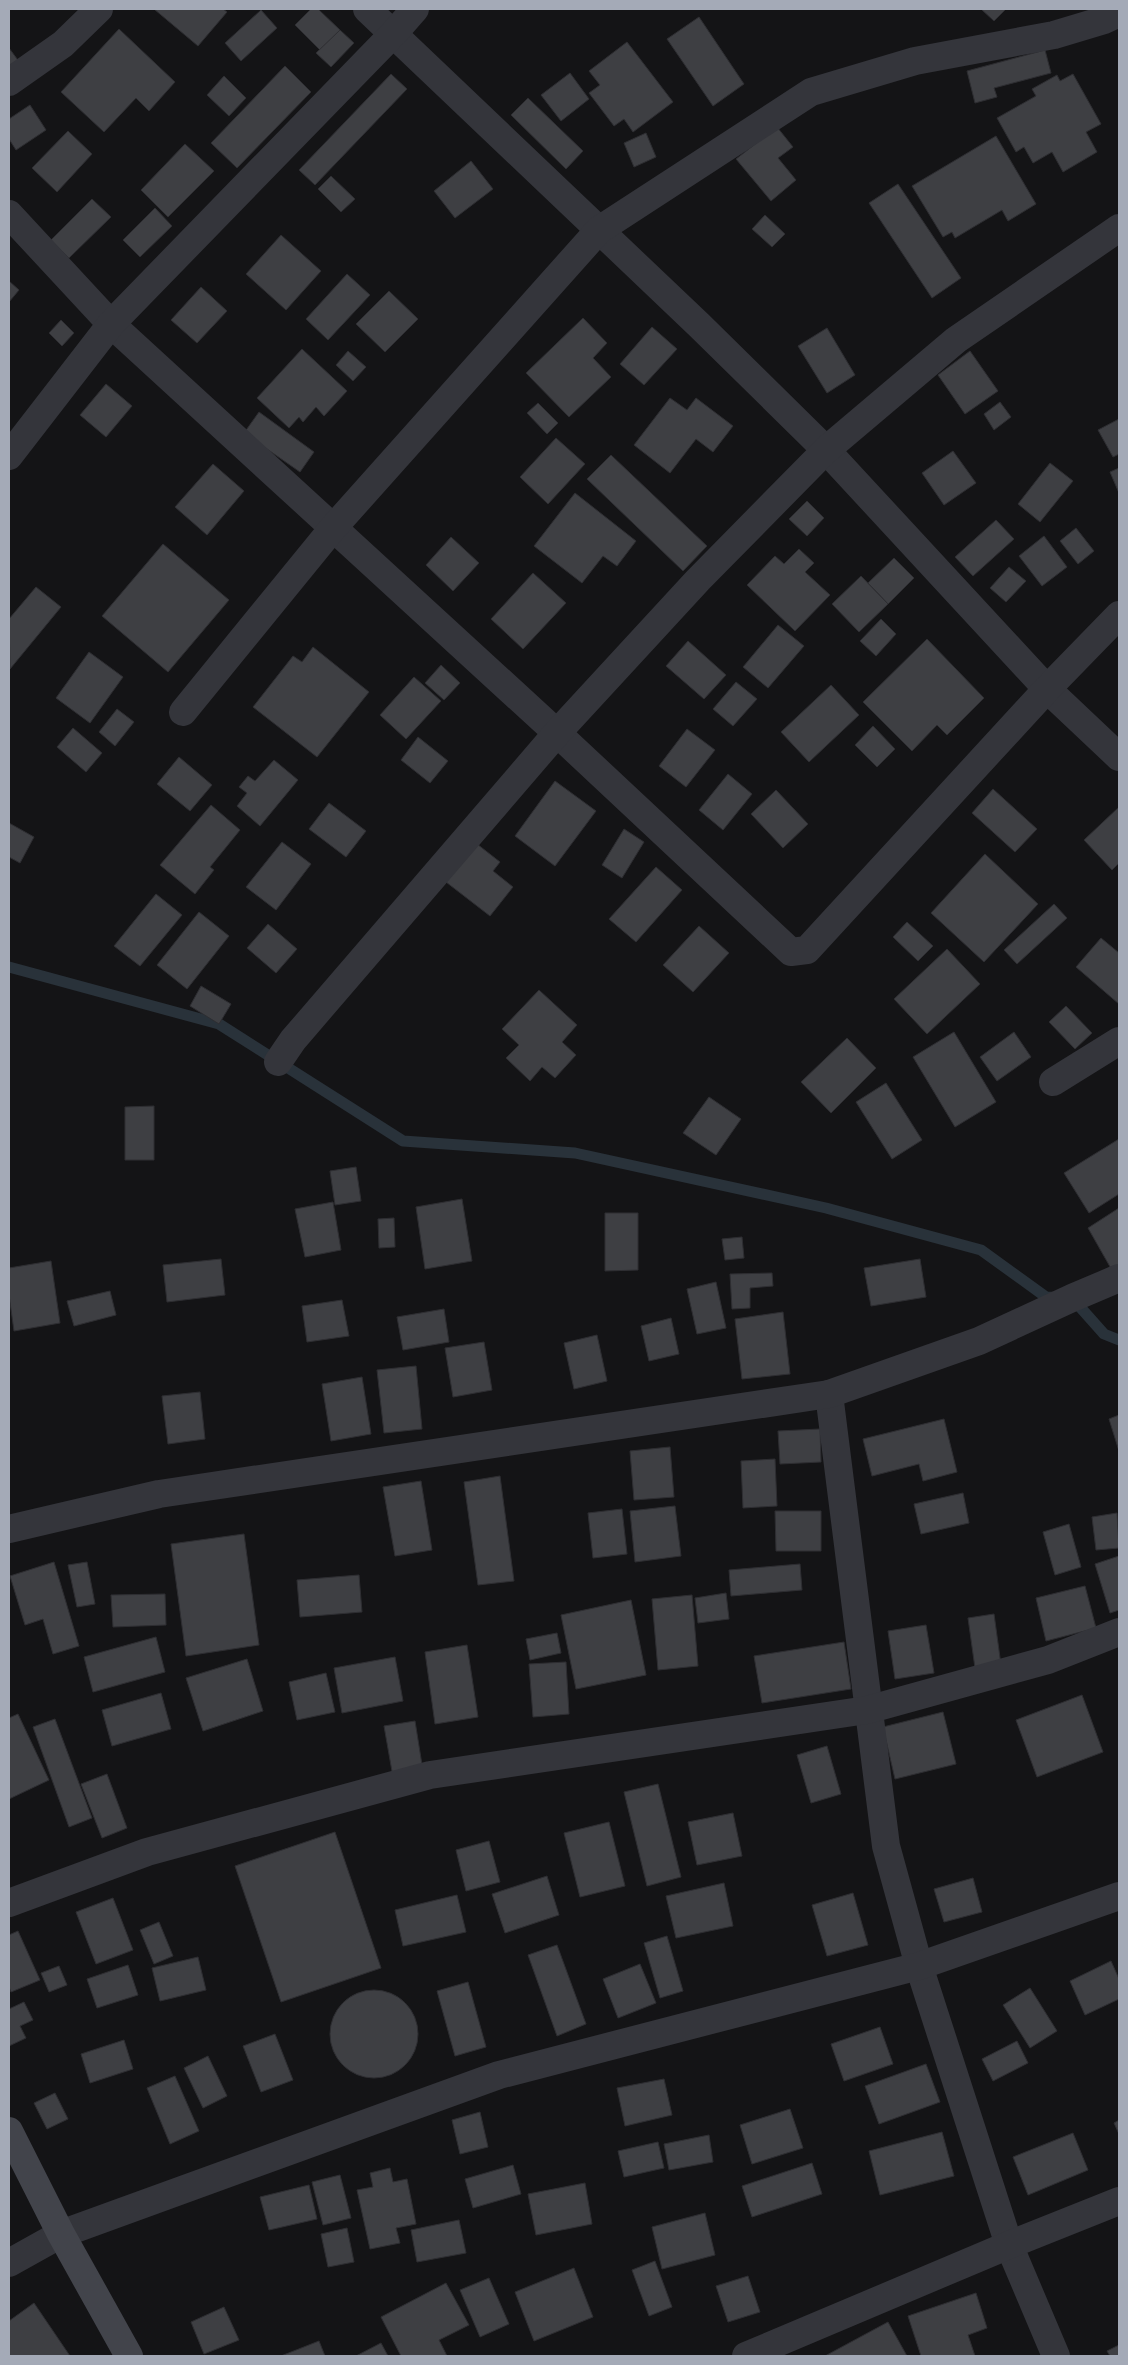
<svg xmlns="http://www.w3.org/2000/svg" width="1128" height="2365" viewBox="0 0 1128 2365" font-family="Lato,sans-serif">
	<rect width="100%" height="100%" fill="#141416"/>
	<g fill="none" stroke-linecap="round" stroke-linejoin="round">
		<path stroke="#29323a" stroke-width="11" d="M9,967L219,1024L403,1141L575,1153L826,1208L981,1250L1046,1297L1072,1298L1104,1334L1119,1340"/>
	</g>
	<g fill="#3e3f43" stroke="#2e2e32">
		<path d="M154,9H223L227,12L198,46Z"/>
		<path d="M311,9H318L340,30L320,50L295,25Z"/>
		<path d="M981,9H1006L994,21Z"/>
		<path d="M261,10L277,28L241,61L225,43Z"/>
		<path d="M699,17L744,84L713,106L667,39Z"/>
		<path d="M119,29L175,82L149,111L136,98L104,132L61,92Z"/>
		<path d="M340,30L354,43L331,67L316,53Z"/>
		<path d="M627,42L673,102L633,132L624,119L614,126L589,93L600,85L589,71Z"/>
		<path d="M9,48L20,63L9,72Z"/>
		<path d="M1045,50L1051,73L994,88L997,97L975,103L967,71Z"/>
		<path d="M285,66L311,92L237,168L211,143Z"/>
		<path d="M570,73L589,99L561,121L541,95Z"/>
		<path d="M391,74L407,89L315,185L299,170Z"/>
		<path d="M1073,74L1101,124L1086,132L1097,152L1063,172L1052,152L1033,163L1024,147L1016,152L997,118L1036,96L1032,89L1057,75L1060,81Z"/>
		<path d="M224,76L246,98L229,116L207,95Z"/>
		<path d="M528,98L583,151L566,169L511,115Z"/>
		<path d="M30,105L46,130L16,150L9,139V119Z"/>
		<path d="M777,127L793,147L778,158L796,180L771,201L736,159Z"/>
		<path d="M68,131L92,154L57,192L32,168Z"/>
		<path d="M646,133L656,157L634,167L624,143Z"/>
		<path d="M996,136L1036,204L1008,221L1002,210L955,238L952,232L943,237L912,186Z"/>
		<path d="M185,144L214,171L168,217L141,190Z"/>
		<path d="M471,161L493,189L455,218L434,191Z"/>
		<path d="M331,176L355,199L341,212L318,189Z"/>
		<path d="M898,184L961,278L932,298L869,203Z"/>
		<path d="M92,199L111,217L69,258L51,240Z"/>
		<path d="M155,208L172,226L140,257L123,240Z"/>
		<path d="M765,215L785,234L772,247L752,229Z"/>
		<path d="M281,235L321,271L286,310L246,274Z"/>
		<path d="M347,274L370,295L328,340L306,319Z"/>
		<path d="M9,281L19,290L9,302Z"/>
		<path d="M201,287L227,311L197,343L171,320Z"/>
		<path d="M389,291L418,319L385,352L356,324Z"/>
		<path d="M583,318L607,343L593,358L611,377L569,417L526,373Z"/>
		<path d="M61,320L74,333L62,346L49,333Z"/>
		<path d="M652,327L677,349L644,385L620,364Z"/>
		<path d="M827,328L855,375L827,393L798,346Z"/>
		<path d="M302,349L347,391L324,416L316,407L303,422L299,417L289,428L257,398Z"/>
		<path d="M348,351L366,367L353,381L336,365Z"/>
		<path d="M970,351L998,391L965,414L938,375Z"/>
		<path d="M106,384L132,406L106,437L80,415Z"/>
		<path d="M670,398L687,410L696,398L733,426L713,452L696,439L670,473L634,445Z"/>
		<path d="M1000,402L1011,417L994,430L984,414Z"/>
		<path d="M538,403L558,423L547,434L527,413Z"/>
		<path d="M259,412L314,452L300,472L244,433Z"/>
		<path d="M1119,419V454L1113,457L1098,430Z"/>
		<path d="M556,438L585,464L548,504L520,477Z"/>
		<path d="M953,451L976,483L944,505L922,473Z"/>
		<path d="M611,455L707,546L683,571L587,479Z"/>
		<path d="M1050,463L1073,481L1040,522L1018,504Z"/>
		<path d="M213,464L244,491L207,535L175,507Z"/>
		<path d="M1119,468V493L1110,472Z"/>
		<path d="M575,493L636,541L617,566L603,556L582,583L534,546Z"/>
		<path d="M807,501L824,518L807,536L789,519Z"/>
		<path d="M996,520L1014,539L973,576L955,557Z"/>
		<path d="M1076,528L1094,551L1078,564L1060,541Z"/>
		<path d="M1044,536L1067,567L1042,586L1019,556Z"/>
		<path d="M451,537L479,563L453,591L426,565Z"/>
		<path d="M163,544L229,600L168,672L102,616Z"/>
		<path d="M799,549L814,563L805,572L830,595L795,631L747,585L775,556L784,564Z"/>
		<path d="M894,558L914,578L888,604L868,583Z"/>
		<path d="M1009,567L1026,581L1006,602L990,588Z"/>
		<path d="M533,573L566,603L523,649L491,619Z"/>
		<path d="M861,576L888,604L859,632L832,604Z"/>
		<path d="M36,587L61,607L10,669L9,619Z"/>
		<path d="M881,619L896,634L876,656L860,641Z"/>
		<path d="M778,625L804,646L768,688L743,667Z"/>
		<path d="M927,639L984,698L947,735L937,725L912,751L863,702Z"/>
		<path d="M688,641L726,675L704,699L666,666Z"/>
		<path d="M313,647L369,692L317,757L253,707L293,656L302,662Z"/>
		<path d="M89,652L123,677L90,723L56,698Z"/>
		<path d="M441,665L460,683L444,700L425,683Z"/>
		<path d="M414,677L441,701L406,739L380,715Z"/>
		<path d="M736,682L757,699L733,726L713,709Z"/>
		<path d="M831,685L859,715L809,762L781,732Z"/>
		<path d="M117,709L134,722L115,746L99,732Z"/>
		<path d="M873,726L895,749L877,767L855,745Z"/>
		<path d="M73,728L102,753L86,772L57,747Z"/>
		<path d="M687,729L715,750L686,787L659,766Z"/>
		<path d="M418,737L448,761L430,783L401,760Z"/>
		<path d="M179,757L212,785L190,811L157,784Z"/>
		<path d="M274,760L298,780L260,826L237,806L247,793L239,787L248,776L255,781Z"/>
		<path d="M728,774L752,794L723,830L699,810Z"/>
		<path d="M555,781L596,811L555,866L515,836Z"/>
		<path d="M993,789L1037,829L1015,852L972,813Z"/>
		<path d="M776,790L808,824L783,848L751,814Z"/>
		<path d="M329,803L366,831L346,857L309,829Z"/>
		<path d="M211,805L240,830L210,867L214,870L195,894L160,865Z"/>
		<path d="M1119,807V863L1112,870L1084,840Z"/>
		<path d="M9,823L34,837L20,863L9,857Z"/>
		<path d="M624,829L644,842L622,878L602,865Z"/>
		<path d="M282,842L311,864L276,910L246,887Z"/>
		<path d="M477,844L500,862L493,871L513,887L490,916L446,882Z"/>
		<path d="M985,854L1038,904L984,962L931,913Z"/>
		<path d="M656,867L682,890L636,942L609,919Z"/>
		<path d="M156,894L182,915L140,966L114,946Z"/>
		<path d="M1054,904L1067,918L1017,964L1004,950Z"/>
		<path d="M199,912L229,936L187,989L157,965Z"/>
		<path d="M907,922L933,946L918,961L893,937Z"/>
		<path d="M268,924L297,949L276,973L247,948Z"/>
		<path d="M699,926L729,953L693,992L663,965Z"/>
		<path d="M1101,938L1119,953V1004L1076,967Z"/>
		<path d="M947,949L980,984L927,1034L894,999Z"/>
		<path d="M201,986L231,1004L219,1024L190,1006Z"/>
		<path d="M539,990L577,1025L562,1042L576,1055L555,1078L542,1067L530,1081L506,1058L519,1045L502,1029Z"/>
		<path d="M1066,1006L1092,1033L1075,1049L1049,1022Z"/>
		<path d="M954,1032L996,1102L955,1127L913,1057Z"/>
		<path d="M1014,1032L1031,1057L997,1081L980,1057Z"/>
		<path d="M847,1038L876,1068L831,1113L801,1082Z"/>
		<path d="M886,1083L922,1140L892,1159L856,1102Z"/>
		<path d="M709,1097L741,1119L716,1155L683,1133Z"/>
		<path d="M154,1106V1160H125V1107Z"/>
		<path d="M1119,1139V1194L1089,1213L1064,1173Z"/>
		<path d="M356,1167L361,1201L335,1205L330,1171Z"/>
		<path d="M462,1199L472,1261L425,1269L416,1207Z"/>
		<path d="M333,1202L341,1250L305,1257L295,1209Z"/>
		<path d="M1119,1208V1268L1113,1272L1088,1228Z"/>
		<path d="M605,1213H638V1270L605,1271Z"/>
		<path d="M394,1218L395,1247L379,1248L378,1219Z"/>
		<path d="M742,1237L744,1258L725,1260L722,1239Z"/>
		<path d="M221,1259L225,1295L167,1302L163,1265Z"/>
		<path d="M920,1259L926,1297L871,1306L864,1268Z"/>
		<path d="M51,1261L60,1323L14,1331L9,1295V1268Z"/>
		<path d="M772,1273L773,1286L750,1288V1308L732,1309L730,1274Z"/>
		<path d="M716,1282L726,1328L697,1334L687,1289Z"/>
		<path d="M110,1291L116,1315L74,1326L67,1301Z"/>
		<path d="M342,1300L349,1336L307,1342L302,1306Z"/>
		<path d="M444,1309L449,1342L403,1350L397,1317Z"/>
		<path d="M783,1312L790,1374L742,1379L735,1319Z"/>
		<path d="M671,1318L679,1354L649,1361L641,1326Z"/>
		<path d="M597,1335L607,1381L574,1389L564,1343Z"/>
		<path d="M484,1342L492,1390L453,1397L445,1348Z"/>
		<path d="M416,1366L422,1429L384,1433L377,1370Z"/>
		<path d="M362,1377L371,1434L331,1441L322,1384Z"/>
		<path d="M200,1392L205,1439L168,1444L162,1396Z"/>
		<path d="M1119,1415V1451L1109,1419Z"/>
		<path d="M944,1419L957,1472L923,1481L919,1464L872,1476L863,1439Z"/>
		<path d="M820,1429L821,1462L780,1464L778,1431Z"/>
		<path d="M670,1447L674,1497L634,1500L630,1451Z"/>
		<path d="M775,1459L777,1506L743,1508L741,1461Z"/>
		<path d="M500,1476L514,1581L478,1585L464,1482Z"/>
		<path d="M421,1481L432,1550L395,1556L383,1487Z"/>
		<path d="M963,1493L969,1523L921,1534L914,1504Z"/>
		<path d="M675,1506L681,1556L635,1562L630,1511Z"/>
		<path d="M622,1509L627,1554L593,1558L588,1513Z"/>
		<path d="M775,1511H821V1551H776Z"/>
		<path d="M1117,1513L1119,1548L1096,1550L1092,1517Z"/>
		<path d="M1069,1524L1081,1567L1055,1575L1043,1532Z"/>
		<path d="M244,1534L259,1645L186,1656L171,1544Z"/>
		<path d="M1119,1556V1610L1110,1613L1095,1564Z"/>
		<path d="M54,1562L79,1646L53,1654L43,1619L25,1625L10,1576Z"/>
		<path d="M87,1562L95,1604L77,1607L68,1565Z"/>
		<path d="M800,1564L802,1590L731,1596L729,1570Z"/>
		<path d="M359,1575L362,1612L300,1617L297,1580Z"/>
		<path d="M1085,1586L1096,1628L1046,1641L1036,1598Z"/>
		<path d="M726,1593L729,1619L698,1623L695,1598Z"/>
		<path d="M165,1594L166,1625L113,1627L111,1595Z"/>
		<path d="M692,1595L698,1666L658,1670L652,1599Z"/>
		<path d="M631,1600L646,1675L576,1689L561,1615Z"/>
		<path d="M994,1614L1001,1665L975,1668L968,1618Z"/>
		<path d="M926,1625L934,1673L895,1679L888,1631Z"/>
		<path d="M557,1633L561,1653L530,1660L526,1639Z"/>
		<path d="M156,1637L165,1672L93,1692L84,1657Z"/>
		<path d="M844,1642L851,1689L762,1703L754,1656Z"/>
		<path d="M467,1645L478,1717L435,1724L425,1652Z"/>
		<path d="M395,1657L403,1701L342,1713L334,1668Z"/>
		<path d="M247,1659L263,1711L203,1731L186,1678Z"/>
		<path d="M566,1662L569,1714L533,1717L529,1664Z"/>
		<path d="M326,1673L335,1712L297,1720L289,1682Z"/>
		<path d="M161,1693L171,1729L112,1746L102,1710Z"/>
		<path d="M1082,1695L1103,1752L1037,1777L1016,1720Z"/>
		<path d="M943,1712L956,1764L895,1779L883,1727Z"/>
		<path d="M18,1714L49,1780L9,1799V1718Z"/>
		<path d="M55,1719L92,1818L69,1827L33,1727Z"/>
		<path d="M415,1721L423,1771L393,1777L384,1726Z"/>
		<path d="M827,1746L841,1794L811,1803L797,1755Z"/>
		<path d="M107,1774L127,1828L102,1838L81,1784Z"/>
		<path d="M658,1784L681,1877L647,1886L624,1792Z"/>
		<path d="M733,1813L742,1856L697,1865L688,1822Z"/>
		<path d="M609,1822L625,1886L580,1897L564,1833Z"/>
		<path d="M335,1832L381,1968L281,2002L235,1866Z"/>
		<path d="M489,1841L500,1882L466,1891L456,1850Z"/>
		<path d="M547,1876L559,1915L505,1933L492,1894Z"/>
		<path d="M973,1878L982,1912L944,1922L934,1889Z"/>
		<path d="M724,1883L733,1926L676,1938L666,1896Z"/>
		<path d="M853,1893L868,1945L827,1956L812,1905Z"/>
		<path d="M457,1895L466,1932L403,1946L395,1910Z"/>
		<path d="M113,1898L133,1950L96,1964L76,1912Z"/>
		<path d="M159,1922L173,1956L154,1964L140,1930Z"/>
		<path d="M18,1931L40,1980L11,1992L9,1987V1935Z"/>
		<path d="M667,1936L683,1991L660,1998L644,1943Z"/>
		<path d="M557,1945L586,2024L557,2036L528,1955Z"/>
		<path d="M198,1957L206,1990L160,2001L152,1968Z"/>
		<path d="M1111,1961L1119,1979V1999L1085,2015L1070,1981Z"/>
		<path d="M640,1964L656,2003L618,2018L603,1979Z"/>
		<path d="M128,1965L138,1995L97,2008L87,1979Z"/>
		<path d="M59,1966L67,1985L49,1992L41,1973Z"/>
		<path d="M468,1982L486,2047L455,2056L437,1991Z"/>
		<path d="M1030,1988L1057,2031L1030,2048L1003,2005Z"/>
		<circle cx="374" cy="2034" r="44"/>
		<path d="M24,2002L33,2020L20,2026L26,2038L9,2046V2009Z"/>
		<path d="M880,2027L893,2064L844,2081L831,2044Z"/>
		<path d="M275,2034L293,2080L261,2092L243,2046Z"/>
		<path d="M124,2040L133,2069L90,2083L81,2054Z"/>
		<path d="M1017,2041L1028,2063L993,2081L982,2059Z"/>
		<path d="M208,2056L227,2096L203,2108L184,2068Z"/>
		<path d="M926,2064L940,2102L879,2124L865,2086Z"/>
		<path d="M175,2076L199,2131L170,2144L147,2088Z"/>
		<path d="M664,2079L672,2115L625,2126L617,2088Z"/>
		<path d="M55,2093L68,2119L47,2129L34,2103Z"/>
		<path d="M790,2109L803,2148L752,2164L740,2125Z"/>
		<path d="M480,2112L488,2147L460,2154L452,2120Z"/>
		<path d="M1119,2120V2134L1114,2123Z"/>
		<path d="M942,2132L954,2176L880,2195L869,2151Z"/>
		<path d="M1073,2133L1088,2170L1028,2195L1013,2157Z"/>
		<path d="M709,2135L713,2162L669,2170L664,2144Z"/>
		<path d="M658,2142L664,2168L624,2177L618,2151Z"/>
		<path d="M812,2163L822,2194L752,2217L742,2186Z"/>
		<path d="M513,2165L521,2194L473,2208L465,2179Z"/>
		<path d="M390,2168L393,2182L407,2179L416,2224L396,2228L400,2243L370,2249L357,2190L373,2187L370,2173Z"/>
		<path d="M340,2175L351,2218L323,2225L312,2182Z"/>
		<path d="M585,2183L592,2224L536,2235L528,2194Z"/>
		<path d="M309,2185L317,2219L269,2230L260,2197Z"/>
		<path d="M705,2213L715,2255L662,2269L652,2227Z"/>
		<path d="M459,2220L466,2253L417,2262L411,2230Z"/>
		<path d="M347,2228L354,2262L328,2267L321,2234Z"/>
		<path d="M655,2261L672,2307L649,2316L632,2270Z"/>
		<path d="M574,2268L593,2317L534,2341L515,2292Z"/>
		<path d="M748,2276L760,2312L728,2322L716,2286Z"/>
		<path d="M489,2278L509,2324L480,2337L460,2290Z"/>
		<path d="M446,2283L469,2325L439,2340L447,2356H401L381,2317Z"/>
		<path d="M976,2293L987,2328L968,2335L975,2356H921L908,2316Z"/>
		<path d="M34,2303L70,2356H9V2321Z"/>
		<path d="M224,2307L239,2340L204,2354L191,2322Z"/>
		<path d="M888,2322L907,2356H825Z"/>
		<path d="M319,2341L325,2356H281Z"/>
		<path d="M381,2343L388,2356H356Z"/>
		<path d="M1119,2345V2356H1110L1107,2351Z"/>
	</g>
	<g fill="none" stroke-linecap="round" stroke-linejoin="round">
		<g stroke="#34353b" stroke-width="28">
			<path d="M367,9L699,325L826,450L1047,689L1119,757"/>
			<path d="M9,82L63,44L99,9"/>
			<path d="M9,214L111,324L557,733L791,952L807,950L1047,689L1119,615"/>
			<path d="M9,456L111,324L394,33L415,9"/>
			<path d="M183,712L333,528L599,230L811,92L915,61L1054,35L1104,20L1119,13"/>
			<path d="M278,1062L293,1040L557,733L698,580L826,450L956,340L1119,228"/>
			<path d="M1053,1082L1119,1041"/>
			<path d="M829,1394L886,1846L919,1966L1009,2245L1056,2356"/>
			<path d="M9,1529L159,1494L829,1394L979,1341L1072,1298L1119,1278"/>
			<path d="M9,1903L147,1852L430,1775L867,1710L1048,1660L1119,1632"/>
			<path d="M9,2263L61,2234L499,2075L919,1966L1119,1896"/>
			<path d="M746,2356L1009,2245L1119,2201"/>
		</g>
		<path stroke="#42444b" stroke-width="28" d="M9,2131L61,2234L129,2356"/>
	</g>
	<rect width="1128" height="2365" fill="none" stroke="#a4aab7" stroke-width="20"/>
</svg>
